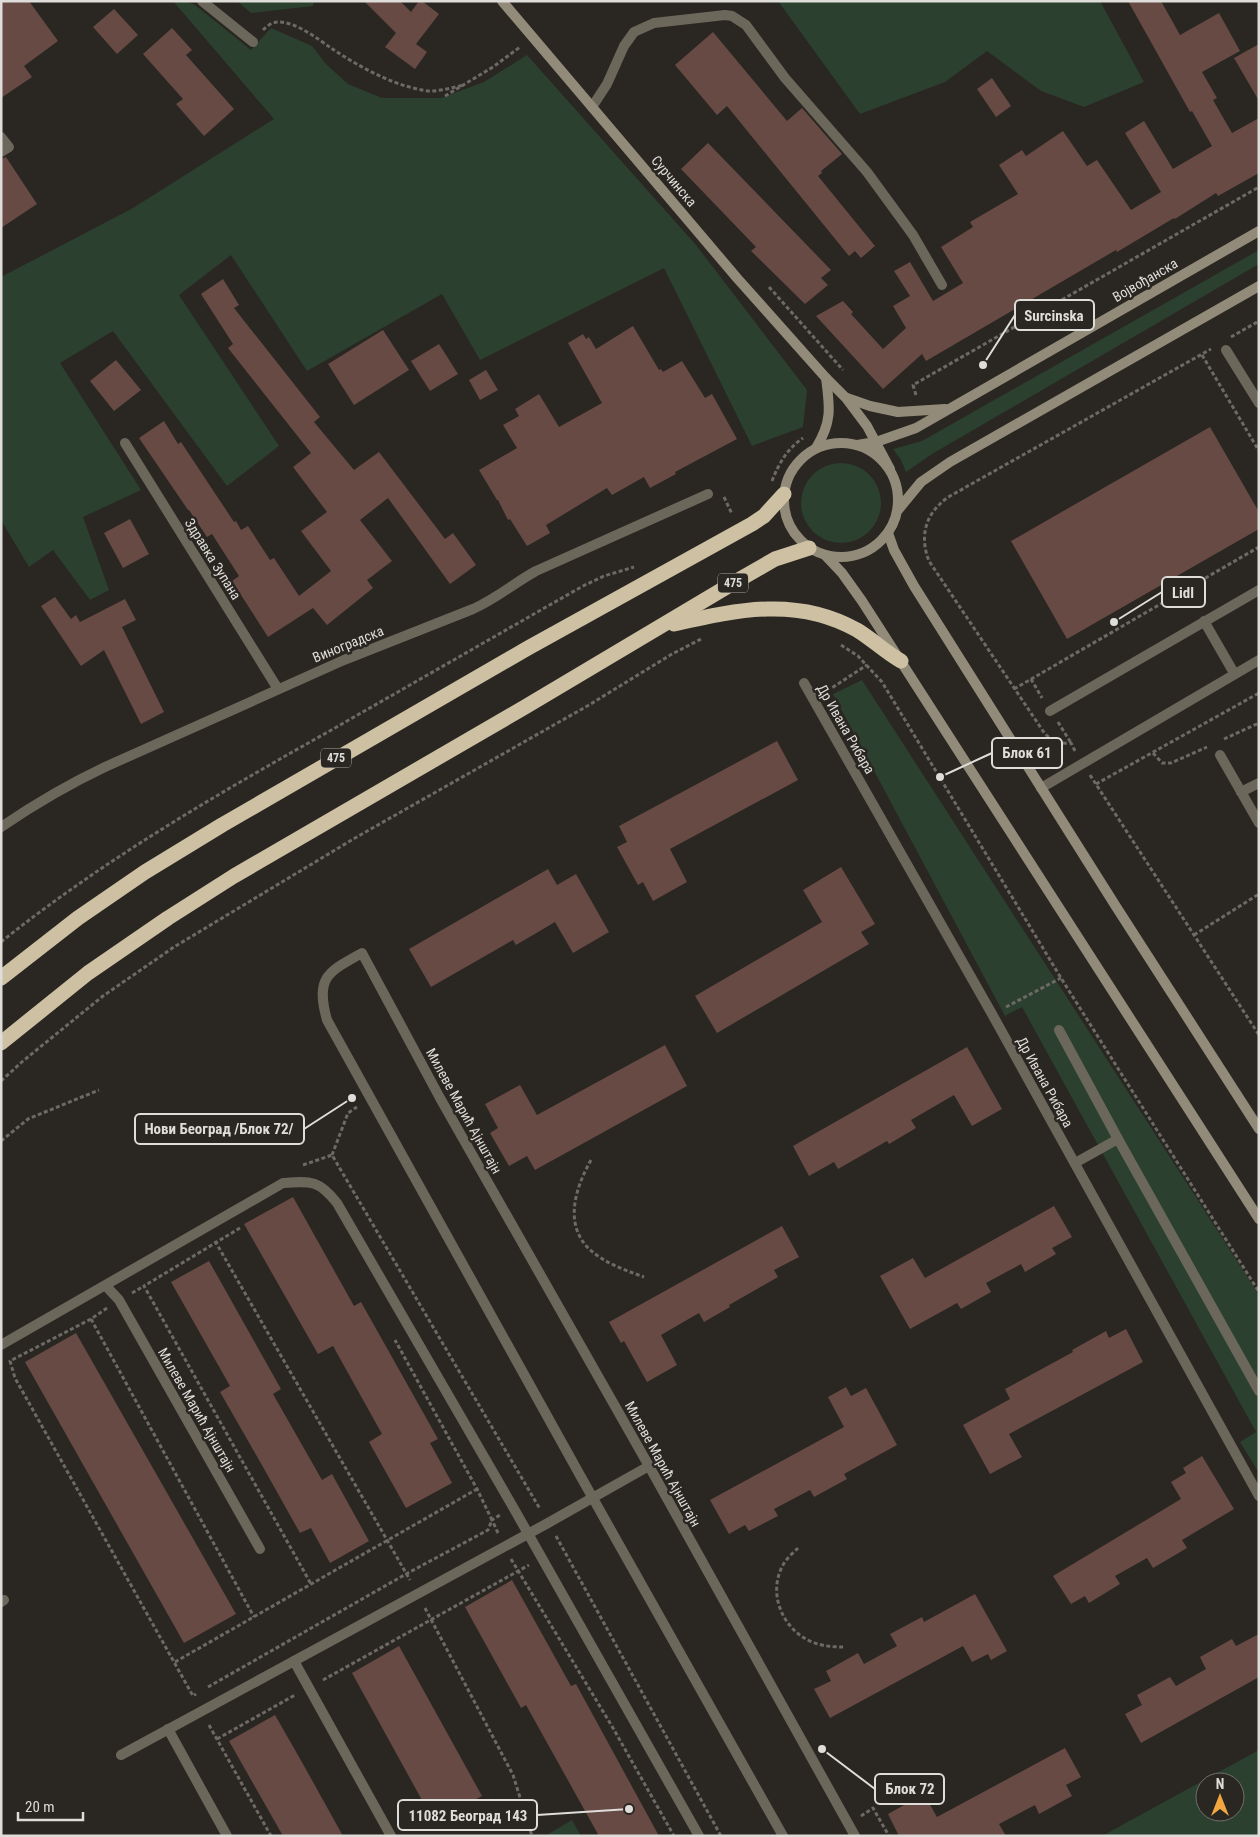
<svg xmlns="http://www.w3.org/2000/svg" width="1260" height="1837" viewBox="0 0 1260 1837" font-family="'Roboto Condensed',sans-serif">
	<rect width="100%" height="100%" fill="#2a2621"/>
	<g fill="#2b402f" fill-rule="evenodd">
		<path d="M173,1H187L195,5L251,50L271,28L312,46L326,64L348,84L382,98H441L484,82L527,55L696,245L807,390L803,427L752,446L664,268L480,360L442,294L307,371L231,255L179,295L279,446L227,486L113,331L60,363L141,490L83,517L109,590L90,600L53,550L29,567L1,520V277L133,208L274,119Z"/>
		<path d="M237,1H314L313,6L251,13Z"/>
		<path d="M778,1H1100L1144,82L1084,107L1041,91L987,51L945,82L860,114Z"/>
		<path d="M1259,250V264L932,454L906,472L901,460L893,449L922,441Z"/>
		<circle cx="841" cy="503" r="40"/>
		<path d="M862,680L1259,1295V1473L1240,1442L1256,1432L1022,1007L1005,1016L833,694Z"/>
		<path d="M1259,1750V1836H1102ZM1205,1782H1235V1812H1205Z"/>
		<path d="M572,1820L581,1836H545Z"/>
	</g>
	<g fill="#674a44">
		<path d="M1,1H29L58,41L24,66L32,77L1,98Z"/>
		<path d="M364,1H400L411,12L419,1H422L439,14L416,44L427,52L415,69L385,47L396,33Z"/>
		<path d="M1128,1H1161L1180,35L1219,13L1240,51L1202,72L1217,98L1213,100L1232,133L1259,118V173L1218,196L1216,193L1175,219L1174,218L1117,252L1116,250L926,361L922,354L883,389L816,316L843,301L853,312L851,314L883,349L906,328L893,306L910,296L894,271L910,262L933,301L963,283L941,247L973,227L970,222L1018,194L999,165L1022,150L1026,156L1063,131L1087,166L1097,160L1131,210L1161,192L1125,133L1144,121L1173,169L1212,146L1192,111L1190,112Z"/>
		<path d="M114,9L138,35L117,54L93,27Z"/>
		<path d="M172,28L192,50L186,55L234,109L204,136L176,104L183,99L143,54Z"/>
		<path d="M713,32L787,121L802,108L842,154L821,171L822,173L818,176L875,246L861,258L855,251L849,256L727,106L717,115L675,65Z"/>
		<path d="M1259,44V101L1234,58Z"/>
		<path d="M992,78L1011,106L996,117L977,89Z"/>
		<path d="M708,143L831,270L821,278L828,285L805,304L751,251L756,247L681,169Z"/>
		<path d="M6,157L37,204L1,228V159Z"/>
		<path d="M223,279L239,305L234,308L320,417L314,422L354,470L379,452L445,539L453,533L476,565L450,584L388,498L360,520L392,561L367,580L373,588L327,625L313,608L268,637L232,581L239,576L212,534L207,537L189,510H188L139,438L164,421L178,444L181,442L234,522L236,521L241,530L248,526L270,560L274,558L299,596L331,571L301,531L327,512L293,467L311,453L228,348L233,344L201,294Z"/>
		<path d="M633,326L659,370L661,369L663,372L682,361L705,398L712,394L737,439L675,472L676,474L650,488L644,477L612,495L607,488L546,525L550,533L527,546L510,519L508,520L498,500H497L479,470L517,448L503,425L519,416L515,409L539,394L559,427L602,403L568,343L583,334L586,339L589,337L596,349Z"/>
		<path d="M383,330L409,370L354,405L328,364Z"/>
		<path d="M439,344L458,374L430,391L411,361Z"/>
		<path d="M116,360L141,390L114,411L90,381Z"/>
		<path d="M486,370L498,390L480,400L469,380Z"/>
		<path d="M1210,427L1259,512V529L1067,639L1011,541Z"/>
		<path d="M130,519L149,554L123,568L104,533Z"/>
		<path d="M55,597L71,619L76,615L80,622L125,599L136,620L122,627L164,712L141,724L104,650L81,666L41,606Z"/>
		<path d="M777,741L798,780L670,849L687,882L653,901L643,882L638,885L617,847L627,842L619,826Z"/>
		<path d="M841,867L875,924L861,932L869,944L717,1033L695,996L822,922L803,890Z"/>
		<path d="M548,869L557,885L576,874L609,932L573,953L555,922L516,945L513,940L431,987L409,949Z"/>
		<path d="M665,1045L687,1086L535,1170L527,1156L509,1166L490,1133L498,1128L485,1104L520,1085L537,1115Z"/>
		<path d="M967,1047L1002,1109L972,1126L954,1095L911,1120L916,1128L889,1144L887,1141L838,1169L834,1162L809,1176L793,1146Z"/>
		<path d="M293,1197L354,1306L361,1302L438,1439L430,1443L452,1483L406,1508L369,1442L382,1434L333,1346L318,1354L244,1224Z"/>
		<path d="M1054,1206L1072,1237L1052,1248L1056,1254L1025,1272L1021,1264L986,1283L991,1292L961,1309L957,1303L910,1329L880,1276L913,1258L925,1278Z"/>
		<path d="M782,1226L799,1257L774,1270L778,1277L729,1305L730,1307L704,1322L699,1313L661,1335L677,1365L647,1382L624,1341L621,1343L609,1322Z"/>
		<path d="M209,1261L281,1389L273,1394L322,1480L332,1474L369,1541L330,1563L311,1528L300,1533L263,1467L220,1392L230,1386L171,1282Z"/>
		<path d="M1126,1329L1143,1362L1009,1434L1022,1457L990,1474L963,1425L1010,1399L1005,1389L1073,1352L1072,1350L1106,1331L1109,1338Z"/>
		<path d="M76,1333L236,1614L184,1643L25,1362Z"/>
		<path d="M846,1387L851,1396L866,1388L897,1445L844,1474L847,1479L814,1497L810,1490L774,1509L778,1516L749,1531L745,1525L729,1534L710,1500L844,1427L828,1397Z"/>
		<path d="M1202,1456L1234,1509L1182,1540L1187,1548L1153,1568L1147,1558L1115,1576L1120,1584L1089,1603L1085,1596L1071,1604L1053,1576L1181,1499L1171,1482L1186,1473L1183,1468Z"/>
		<path d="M512,1580L571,1686L576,1684L659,1836H599L526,1705L521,1708L465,1607Z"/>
		<path d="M975,1594L1007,1651L991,1660L988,1654L972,1662L963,1646L830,1718L814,1689L831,1681L826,1671L858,1653L864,1664L897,1646L890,1634L922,1617L924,1622Z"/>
		<path d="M1259,1634V1677L1141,1743L1125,1714L1142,1705L1137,1695L1170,1677L1176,1686L1206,1669L1200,1657L1232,1639L1236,1646Z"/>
		<path d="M399,1646L482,1796L434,1822L352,1673Z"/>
		<path d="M275,1715L303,1764L343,1836H283L229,1741Z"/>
		<path d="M1065,1748L1081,1777L1066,1785L1072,1796L1039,1814L1035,1805L999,1824L1006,1836H899L888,1814L924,1794L937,1817Z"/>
	</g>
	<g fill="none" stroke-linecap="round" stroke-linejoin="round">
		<g stroke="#6d6965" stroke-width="3" stroke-dasharray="4 2.5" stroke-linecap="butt">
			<path d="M263,30C267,26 272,22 279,22C296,22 318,39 331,48C358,66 390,84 422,90C435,93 450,88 464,85"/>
			<path d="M445,96L493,67L520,47"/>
			<path d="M769,287L843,370"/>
			<path d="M1231,337L1259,321"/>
			<path d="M1202,355L1259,451"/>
			<path d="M916,395L913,385L1259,187"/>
			<path d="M772,481C779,463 787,449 803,438"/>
			<path d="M724,497L732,514"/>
			<path d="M841,645L858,656L882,682L1061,978L1259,1292"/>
			<path d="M1031,679L1042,698"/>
			<path d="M1014,689L1259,547"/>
			<path d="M827,691L867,665"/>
			<path d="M1058,722L1071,743"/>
			<path d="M1224,739L1259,723"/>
			<path d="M1075,751L1071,743C1060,744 1053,741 1045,734L929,561C921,541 923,520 940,504C946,497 958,492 966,487L1211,349"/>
			<path d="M1153,753L1162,763H1171L1207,747"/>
			<path d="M1090,775L1259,1035"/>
			<path d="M1096,784L1259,693"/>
			<path d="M1194,935L1259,894"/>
			<path d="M1,942C102,861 214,796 326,733C412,684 497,635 583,586L604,576L634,567"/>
			<path d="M1006,1007L1061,978"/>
			<path d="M1,1081L23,1061L103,996L174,947L355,838L589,705L672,654L703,638"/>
			<path d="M1,1141L28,1119L99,1090"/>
			<path d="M332,1155L348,1113L357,1107"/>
			<path d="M591,1160C573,1192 562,1232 598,1256C612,1266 628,1271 644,1277"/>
			<path d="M303,1165L332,1155L540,1509"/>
			<path d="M240,1228L144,1286L311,1584"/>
			<path d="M215,1241L410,1580"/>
			<path d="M132,1293L144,1286"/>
			<path d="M107,1308L91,1319L10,1361L15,1378L193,1696L196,1694"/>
			<path d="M91,1319L254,1617"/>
			<path d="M498,1533L492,1520L500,1515"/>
			<path d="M556,1536L721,1836"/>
			<path d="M798,1548C793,1553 786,1559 783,1565C767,1594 783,1630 812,1642C822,1646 832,1647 843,1647"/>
			<path d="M511,1559L613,1728L674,1836"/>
			<path d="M425,1608L513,1775L532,1836"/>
			<path d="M175,1662L477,1489"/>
			<path d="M323,1680L529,1565"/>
			<path d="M208,1687L406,1574L488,1530L492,1520L477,1489L395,1340"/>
			<path d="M209,1725L271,1836"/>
			<path d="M217,1739L295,1695"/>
			<path d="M861,1816L873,1808L889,1836"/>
		</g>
		<g stroke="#6c675b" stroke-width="10">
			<path d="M592,107L607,84L624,46L634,32L654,23L725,15L732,16L746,25L785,78L867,172L913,235L942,285"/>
			<path d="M1226,350L1259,403"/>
			<path d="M1204,621L1234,673"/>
			<path d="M1050,711L1259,590"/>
			<path d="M1220,755L1259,823"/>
			<path d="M1041,788L1259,660"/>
			<path d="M1241,792L1259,783"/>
			<path d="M1059,1030L1118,1139L1075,1163"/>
			<path d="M1118,1139L1259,1391"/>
			<path d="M106,1286L119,1300L260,1549"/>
			<path d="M1,1602L4,1600"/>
		</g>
		<g stroke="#6c675b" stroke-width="10">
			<path d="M202,1L253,42"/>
			<path d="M1,137L9,147L1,152"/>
			<path d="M125,443L278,689"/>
			<path d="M804,683L992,1014L1259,1496"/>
			<path d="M1,827C35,804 69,784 105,767L344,660L473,609C496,599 514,583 536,571L708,494"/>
			<path d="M1,1345L283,1183C311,1181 319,1180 337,1203L513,1507L699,1836"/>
			<path d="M294,1661L391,1836"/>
			<path d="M168,1729L227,1836"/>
			<path d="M121,1755L548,1523L649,1466"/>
			<path d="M783,1836L581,1477L327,1020C315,977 328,972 362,953L440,1098L649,1466L855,1836"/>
		</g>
		<g stroke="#938b79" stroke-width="10">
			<path d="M502,1L737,278L826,378L846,398L867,426L890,469"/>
			<path d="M847,398L870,406L898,412L945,409"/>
			<circle cx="841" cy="500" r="57"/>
			<path d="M857,445L876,442L916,428L1259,231"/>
			<path d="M816,448C832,422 830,408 826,378"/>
			<path d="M898,510L921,482L950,462L1259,286"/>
			<path d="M888,533L894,550L914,586L1115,905L1259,1129"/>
			<path d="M825,555L842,573L862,601L1259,1219"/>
		</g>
		<g stroke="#cdc0a3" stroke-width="15">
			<path d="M674,624C737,610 797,596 857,630C872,639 885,652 901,661"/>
			<path d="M1,978L78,918L145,872L222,825L528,648L752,524L764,516L784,494"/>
			<path d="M1,1043L88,973L168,918L234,876L525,707L735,582L775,559L809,548"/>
		</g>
	</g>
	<g text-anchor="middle" stroke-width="5" stroke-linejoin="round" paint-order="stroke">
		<g fill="#2a2621" stroke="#a9a6a2" stroke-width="1">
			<rect x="718" y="573.5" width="30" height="19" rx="4"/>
			<rect x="321" y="748.5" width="30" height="19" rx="4"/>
		</g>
		<g font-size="12" font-weight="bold" fill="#dfddd9">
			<text x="733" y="587">475</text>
			<text x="336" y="762">475</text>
		</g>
		<g font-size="14" fill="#dfddd9" stroke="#2a2621">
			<text transform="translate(674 181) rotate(50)" y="5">Сурчинска</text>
			<text transform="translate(1145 280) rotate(-30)" y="5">Војвођанска</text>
			<text transform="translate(213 559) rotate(58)" y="5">Здравка Зупана</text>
			<text transform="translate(348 644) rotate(-22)" y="5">Виноградска</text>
			<text transform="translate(846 729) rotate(60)" y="5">Др Ивана Рибара</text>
			<text transform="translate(1045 1082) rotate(61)" y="5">Др Ивана Рибара</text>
			<text transform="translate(464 1111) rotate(61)" y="5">Милеве Марић Ајнштајн</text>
			<text transform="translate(197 1410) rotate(60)" y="5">Милеве Марић Ајнштајн</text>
			<text transform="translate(663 1464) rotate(61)" y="5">Милеве Марић Ајнштајн</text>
		</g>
	</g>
	<path fill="none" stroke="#dfddd9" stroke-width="2" d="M983 365L1015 315M1114 622L1162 592M940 777L992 753M352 1098L304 1129M822 1749L875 1789M629 1809L537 1815"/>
	<g fill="#dfddd9" stroke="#2a2621" stroke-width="2">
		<circle cx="983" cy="365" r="5"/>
		<circle cx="1114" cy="622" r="5"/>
		<circle cx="940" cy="777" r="5"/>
		<circle cx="352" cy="1098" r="5"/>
		<circle cx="822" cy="1749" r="5"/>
		<circle cx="629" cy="1809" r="5"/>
	</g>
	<g fill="#2a2621" stroke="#dfddd9" stroke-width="2">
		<rect x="1015" y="300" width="79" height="30" rx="5"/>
		<rect x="1162" y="577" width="43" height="30" rx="5"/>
		<rect x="992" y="738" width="70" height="30" rx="5"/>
		<rect x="135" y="1114" width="169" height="30" rx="5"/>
		<rect x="875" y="1774" width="69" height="30" rx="5"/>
		<rect x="398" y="1800" width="139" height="30" rx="5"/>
	</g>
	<g font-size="15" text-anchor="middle" font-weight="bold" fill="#dfddd9">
		<text x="1054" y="321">Surcinska</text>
		<text x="1183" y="598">Lidl</text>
		<text x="1027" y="758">Блок 61</text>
		<text x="219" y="1134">Нови Београд /Блок 72/</text>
		<text x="910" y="1794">Блок 72</text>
		<text x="468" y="1821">11082 Београд 143</text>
	</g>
	<rect width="1260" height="1837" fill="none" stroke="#dfddd9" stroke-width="5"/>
	<g transform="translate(1220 1797)"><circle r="24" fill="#2a2621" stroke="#726f6b"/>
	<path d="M0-4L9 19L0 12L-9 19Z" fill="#f1a640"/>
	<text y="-8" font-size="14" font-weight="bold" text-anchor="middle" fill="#dfddd9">N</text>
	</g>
	<path d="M18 1812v8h65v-8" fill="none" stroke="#dfddd9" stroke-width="2.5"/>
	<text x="25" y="1812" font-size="15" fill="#dfddd9" stroke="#2a2621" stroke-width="4" paint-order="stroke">20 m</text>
</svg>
